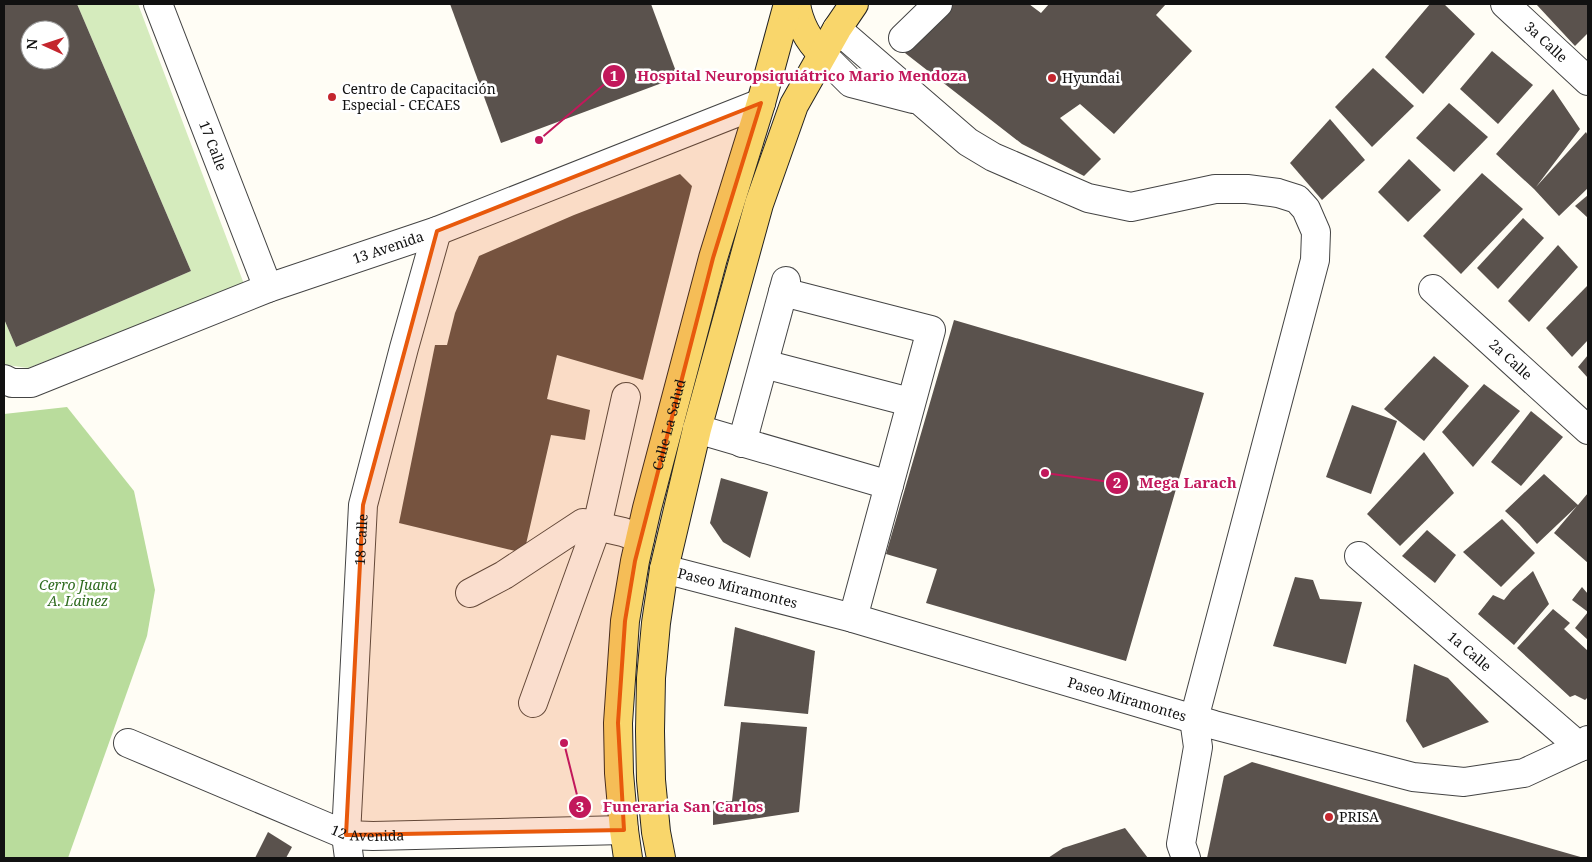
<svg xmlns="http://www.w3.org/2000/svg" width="1592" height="862" viewBox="0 0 1592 862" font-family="'Noto Serif',serif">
	<rect width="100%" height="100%" fill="#fffdf5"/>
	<path fill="#d5ebbd" d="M77,4H138L244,284L28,368L7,365L4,364V319L16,347L191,271Z"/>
	<path fill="#b9dc9c" d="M67,407L134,491L155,590L147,636L68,858H4V414Z"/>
	<g fill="#5a524d" fill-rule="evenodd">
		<path d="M4,4H77L191,271L16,347L4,319ZM30,30H60V60H30Z"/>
		<path d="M450,4H651L678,77L501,143Z"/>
		<path d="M947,4H1029L1041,13L1049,4H1166L1156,15L1192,51L1114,134L1080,104L1060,118L1101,159L1084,176L1022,144L905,53Z"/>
		<path d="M1430,4H1444L1475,34L1423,94L1385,57Z"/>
		<path d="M1536,4H1588V33L1575,46Z"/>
		<path d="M1492,51L1533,85L1498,124L1460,89Z"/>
		<path d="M1373,68L1414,106L1372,147L1335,107Z"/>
		<path d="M1553,89L1580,129L1536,187L1586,132L1588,136V188L1559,216L1534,189L1496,154Z"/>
		<path d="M1449,103L1488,137L1454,172L1416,138Z"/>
		<path d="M1330,119L1365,160L1322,200L1290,163Z"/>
		<path d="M1409,159L1441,190L1408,222L1378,192Z"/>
		<path d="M1482,173L1523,209L1461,274L1423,236Z"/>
		<path d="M680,174L692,186L643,380L557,355L547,399L590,410L585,440L551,435L524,553L399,523L435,345H447L455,313L479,256L574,215Z"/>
		<path d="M1588,195V218L1575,206Z"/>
		<path d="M1523,218L1544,238L1498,289L1477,268Z"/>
		<path d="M1558,245L1578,267L1529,322L1508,301Z"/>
		<path d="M1588,285V340L1572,357L1546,328Z"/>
		<path d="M954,320L1204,393L1126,661L926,603L937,569L886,554Z"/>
		<path d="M1588,355V378L1578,367Z"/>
		<path d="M1434,356L1469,386L1424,441L1384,409Z"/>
		<path d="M1484,384L1520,411L1473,467L1442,432Z"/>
		<path d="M1352,405L1397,421L1371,494L1326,477Z"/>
		<path d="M1531,411L1563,437L1521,486L1491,462Z"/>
		<path d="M1424,452L1454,493L1400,546L1367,514Z"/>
		<path d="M1544,474L1578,505L1588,493V563L1554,533L1577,506L1537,544L1519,524L1505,511Z"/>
		<path d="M721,478L768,492L750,558L723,542L710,523Z"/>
		<path d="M1502,519L1535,553L1501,587L1463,552Z"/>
		<path d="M1427,530L1456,555L1435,583L1402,556Z"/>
		<path d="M1533,571L1549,604L1514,645L1478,614L1493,595L1504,600L1512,590Z"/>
		<path d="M1295,577L1313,580L1320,599L1362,602L1346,664L1273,646Z"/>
		<path d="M1582,587L1588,594V640L1575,628L1588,612L1572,600Z"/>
		<path d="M1553,609L1570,623L1564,629L1588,651V697L1585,700L1575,695L1570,697L1517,648Z"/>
		<path d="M735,627L815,651L808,714L724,706Z"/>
		<path d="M1414,664L1448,678L1489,722L1423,748L1406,721Z"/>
		<path d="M741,722L807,727L799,812L713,825V801H732Z"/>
		<path d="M1252,762L1584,858H1207L1224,776Z"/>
		<path d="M1125,828L1148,858H1048L1063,848Z"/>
		<path d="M268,832L292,847L286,858H255Z"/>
	</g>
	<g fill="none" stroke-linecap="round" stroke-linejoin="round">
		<g stroke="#444" stroke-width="30">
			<g id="minor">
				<path id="s1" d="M158,4L268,288"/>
				<path id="s2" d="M1505,4L1588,81"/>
				<path d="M837,29L968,142L993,157L1088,198L1131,207L1215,189H1247L1278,193L1297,199L1306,209L1316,232L1315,260L1194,719L1198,747L1181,844L1186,858"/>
				<path d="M903,38L938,4"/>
				<path d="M822,54L851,83L913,99"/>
				<path id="s3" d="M1433,289L1588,430"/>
				<path d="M783,292L931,330L853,618"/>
				<path d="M764,364L910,402"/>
				<path id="s4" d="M4,379L12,383H31L268,288L437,231L761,103"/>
				<path d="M697,429L889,485"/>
				<path d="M742,443L786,281"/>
				<path id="s5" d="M1359,556L1580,747"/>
				<path id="s6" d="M664,569L853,618L1214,725L1413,777L1464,782L1524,773L1580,747L1588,740"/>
				<path d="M470,593L504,575L583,523L623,532L640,538"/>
				<path d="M533,703L597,526L626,397"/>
				<path id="s7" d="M128,743L346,835L373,836L624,830"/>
				<path id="s8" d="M349,858L346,835L363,505L404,348L437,231"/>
			</g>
		</g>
		<g stroke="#222" stroke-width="30">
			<g id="major">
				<path d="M796,4C799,23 808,40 822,54"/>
				<path id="s9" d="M628,858L624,830L619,773L618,723L625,621L635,561L647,508L713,258L761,103L788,4"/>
				<path d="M661,858L656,832L651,780L650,731L651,678L656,623L664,569L697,429L759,204L794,105L837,29L854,4"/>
			</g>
		</g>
		<use href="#minor" stroke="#fff" stroke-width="28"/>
		<use href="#major" stroke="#f9d66b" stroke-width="28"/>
	</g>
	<path fill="#e8590c" fill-opacity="0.2" stroke="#e8590c" stroke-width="4" stroke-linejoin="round" d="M761,103L713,258L635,561L625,621L618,723L624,830L346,835L363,505L437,231Z"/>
	<g fill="#c4262e" stroke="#fff" stroke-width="2">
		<circle cx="1052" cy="78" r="5"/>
		<circle cx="332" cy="97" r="5"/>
		<circle cx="1329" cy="817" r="5"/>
	</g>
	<g text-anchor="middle" stroke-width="5" stroke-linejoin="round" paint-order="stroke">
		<g font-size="14" fill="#111" stroke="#fff">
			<text dy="5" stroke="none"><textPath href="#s2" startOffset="56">3a Calle</textPath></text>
			<text dy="5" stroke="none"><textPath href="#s1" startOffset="152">17 Calle</textPath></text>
			<text dy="5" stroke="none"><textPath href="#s4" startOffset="410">13 Avenida</textPath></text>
			<text dy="5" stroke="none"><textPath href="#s3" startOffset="105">2a Calle</textPath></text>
			<text dy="5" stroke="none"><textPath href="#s9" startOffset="439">Calle La Salud</textPath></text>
			<text dy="5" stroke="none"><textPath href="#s8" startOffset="319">18 Calle</textPath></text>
			<text dy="5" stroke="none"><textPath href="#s6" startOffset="76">Paseo Miramontes</textPath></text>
			<text dy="5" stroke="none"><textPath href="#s5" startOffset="146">1a Calle</textPath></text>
			<text dy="5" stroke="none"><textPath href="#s6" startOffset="481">Paseo Miramontes</textPath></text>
			<text dy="5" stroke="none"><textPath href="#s7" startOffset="258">12 Avenida</textPath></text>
		</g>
		<g font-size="14" fill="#111" stroke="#fff" text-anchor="start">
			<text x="1062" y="83">Hyundai</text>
			<text x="342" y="94">Centro de Capacitación<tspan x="342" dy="16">Especial - CECAES</tspan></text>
			<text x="1339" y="822">PRISA</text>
		</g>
		<g font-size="14" font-style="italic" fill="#2f6b1f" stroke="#fff">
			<text x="78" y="590">Cerro Juana<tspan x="78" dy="16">A. Lainez</tspan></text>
		</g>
	</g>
	<path fill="none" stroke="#c2185b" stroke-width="2" d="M539 140L614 76M1045 473L1117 483M564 743L580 807"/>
	<g fill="#c2185b" stroke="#fff" stroke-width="2">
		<circle cx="539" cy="140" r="5"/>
		<circle cx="1045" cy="473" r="5"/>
		<circle cx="564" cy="743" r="5"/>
		<circle cx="614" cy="76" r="12"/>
		<circle cx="1117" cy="483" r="12"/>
		<circle cx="580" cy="807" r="12"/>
	</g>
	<g font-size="15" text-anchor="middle" font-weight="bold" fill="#fff">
		<text x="614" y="81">1</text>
		<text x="1117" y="488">2</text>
		<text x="580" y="812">3</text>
	</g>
	<g font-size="15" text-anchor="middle" font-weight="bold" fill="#c2185b" stroke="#fff" stroke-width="5" stroke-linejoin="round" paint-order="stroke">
		<text x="802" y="81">Hospital Neuropsiquiátrico Mario Mendoza</text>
		<text x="1188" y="488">Mega Larach</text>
		<text x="683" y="812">Funeraria San Carlos</text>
	</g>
	<rect width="1592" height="862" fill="none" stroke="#111111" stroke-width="10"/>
	<g transform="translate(45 45) rotate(273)"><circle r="24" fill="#ffffff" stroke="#a0a0a0"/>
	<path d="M0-4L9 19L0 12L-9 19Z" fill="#c4262e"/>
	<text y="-8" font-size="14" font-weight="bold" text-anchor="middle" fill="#111111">N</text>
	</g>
</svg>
